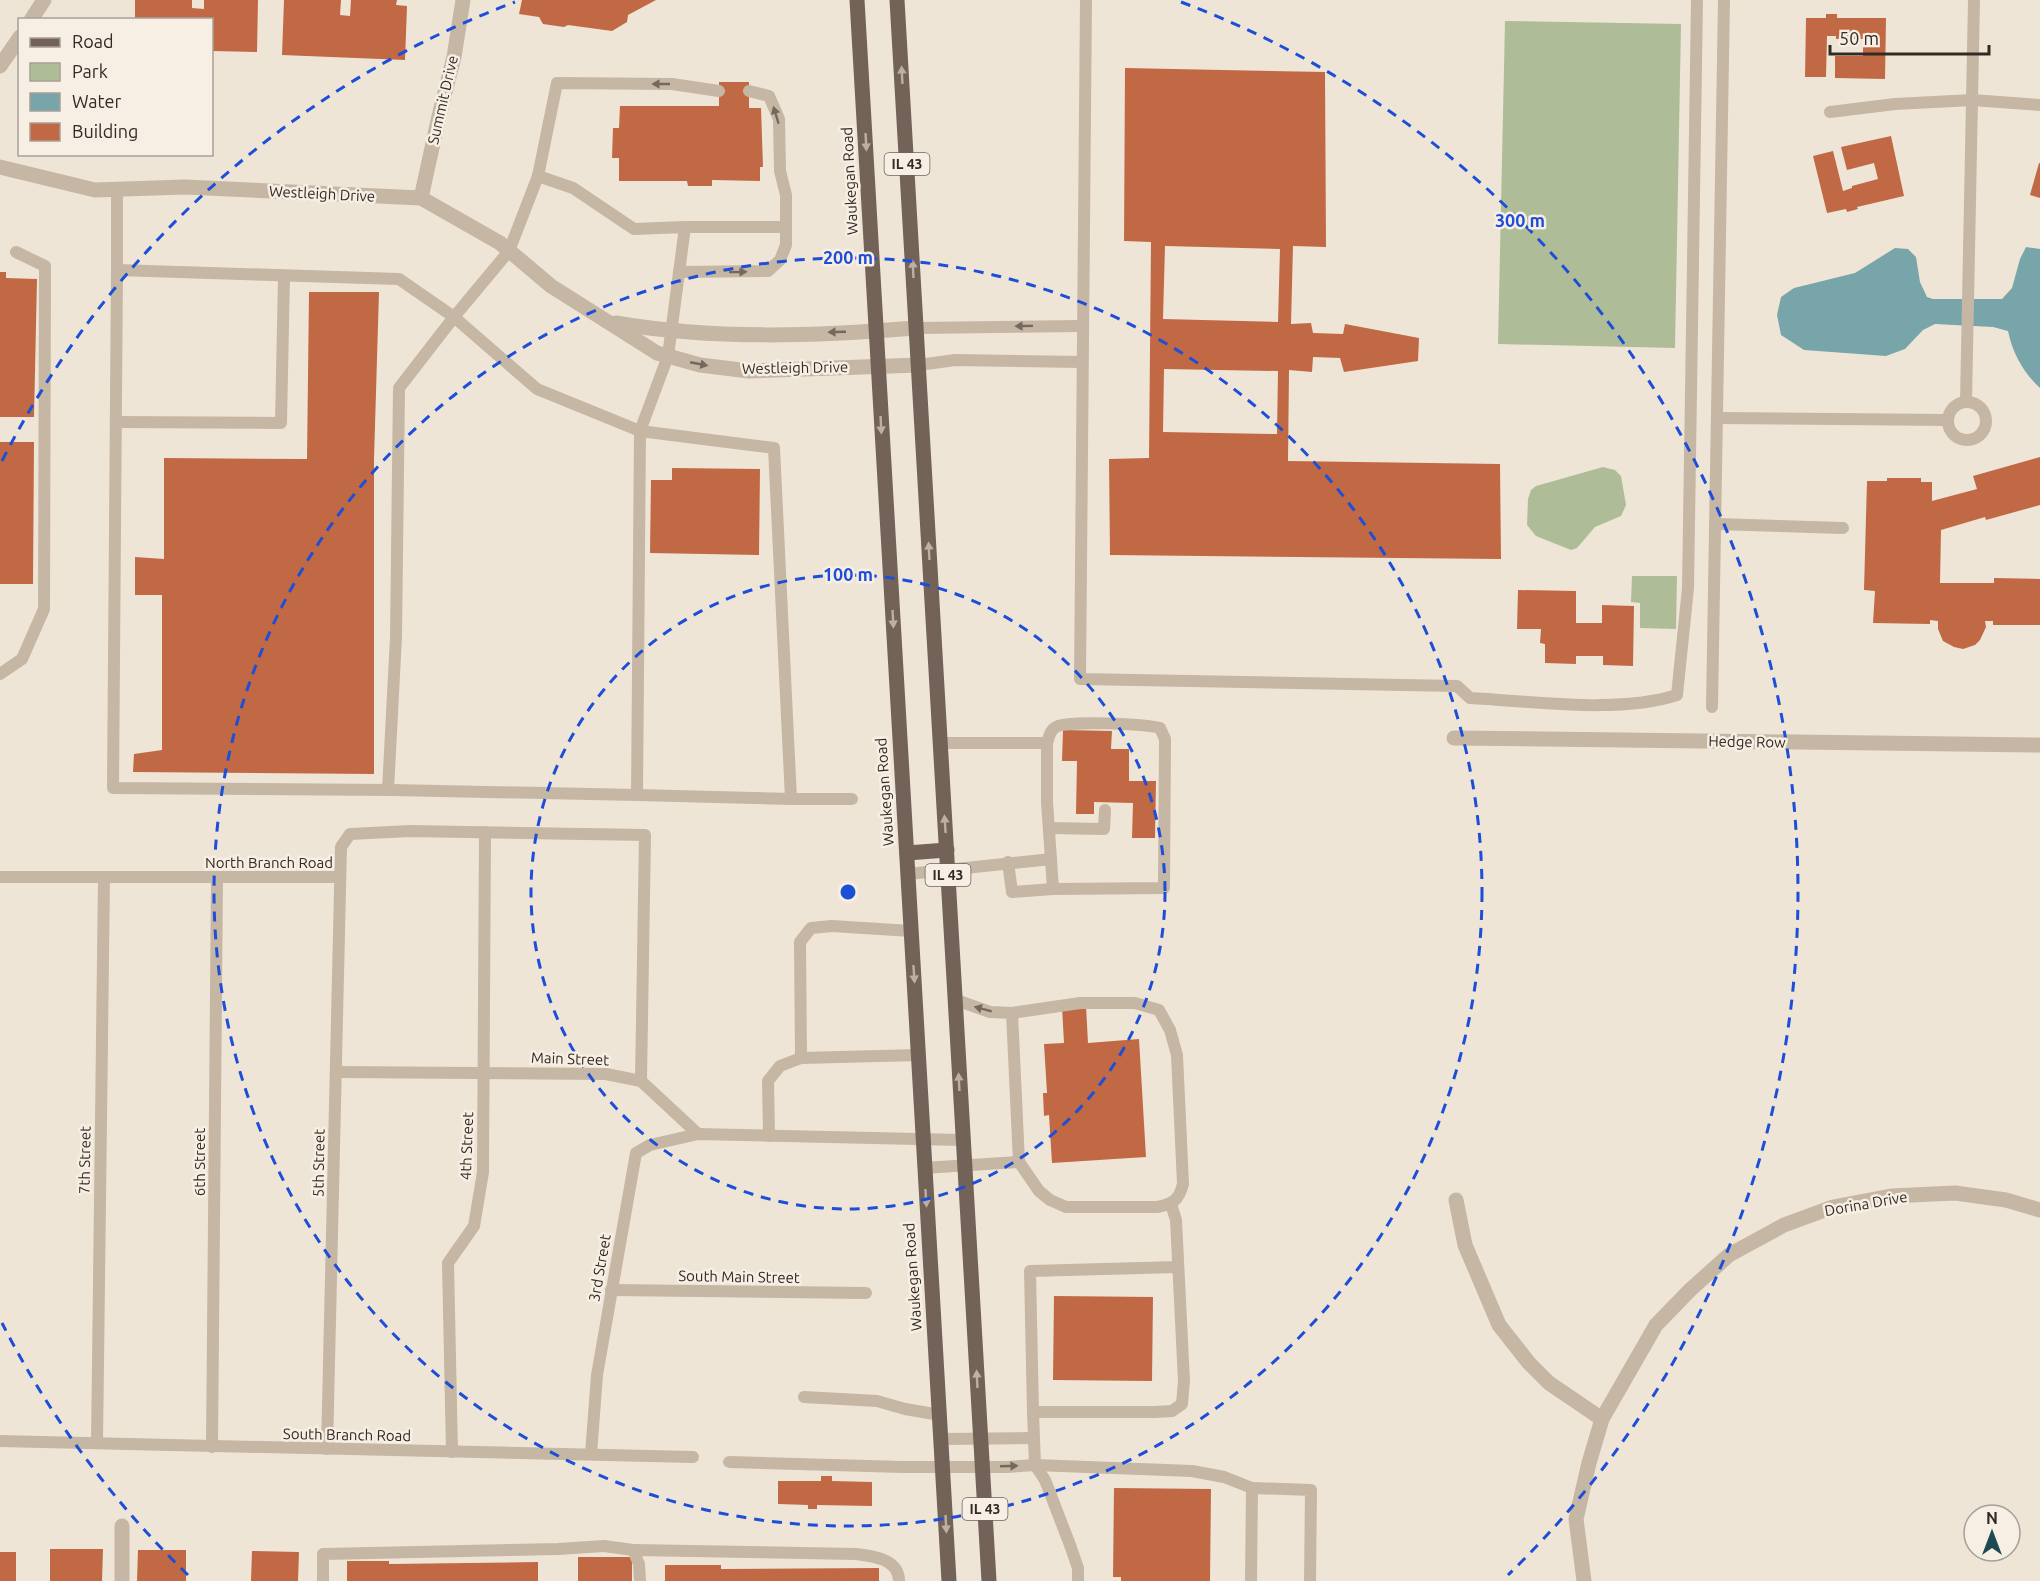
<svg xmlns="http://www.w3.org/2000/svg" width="2040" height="1581" viewBox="0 0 2040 1581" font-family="Ubuntu,sans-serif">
	<rect width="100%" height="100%" fill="#efe5d7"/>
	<g fill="#aebd98">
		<path d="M1505,21L1681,24L1675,348L1498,344Z"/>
		<path d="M1603,467L1615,470L1621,476L1626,505L1621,516L1595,527L1577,548L1571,550L1536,536L1527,525L1528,499L1531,490L1536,486Z"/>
		<path d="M1632,576H1677L1676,629L1640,628V603L1631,602Z"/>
	</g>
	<path fill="#78a5aa" d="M2026,247L2040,249V388C2023,372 2013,354 2008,331L1993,327L1935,324L1923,330L1905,349L1886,356L1804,350L1781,335L1777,315L1781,297L1794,288L1855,273L1895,248L1908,249L1916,257L1920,282L1927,297L1933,299H2002L2012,288L2020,259Z"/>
	<g fill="#c06944" fill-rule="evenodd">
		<path d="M135,0H192V8L204,9V0H258L257,52L212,51V20H135Z"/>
		<path d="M284,0H341L340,15L350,16L351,0H397L396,5L407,6L405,60L282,55Z"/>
		<path d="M522,0H656L628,15L627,22L612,31L568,25L564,27L543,24L539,17L519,14Z"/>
		<path d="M1826,14H1837V18H1886L1885,79L1835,78V56H1863V39H1836V36H1827L1826,77H1805L1806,18H1826Z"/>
		<path d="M1125,68L1325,72L1326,247L1293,246L1291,324L1311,323L1313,333L1343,334L1345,324L1419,338L1418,361L1344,372L1340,358L1313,357L1312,372L1289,370L1288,461L1500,464L1501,559L1110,555L1109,459L1149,458L1151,242L1124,241ZM1165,246L1280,249L1278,322L1163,319ZM1164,369L1278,371L1277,434L1163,432Z"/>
		<path d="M719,82H749V108H761L763,167H760V181L712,180V186H688L687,181H619V158H612L613,128H619L620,106H719Z"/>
		<path d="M1891,136L1904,196L1857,207L1858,209L1847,212L1846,209L1827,213L1813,156L1833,151L1843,191L1852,188V186L1878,179L1874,163L1847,170L1841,147Z"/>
		<path d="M2039,163H2040V198L2030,195Z"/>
		<path d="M0,272H6V278L37,279L34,417H0Z"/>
		<path d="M309,292H379L374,459V774L133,772L134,754L162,750V595H135V557L164,559V458L307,459Z"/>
		<path d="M0,442H34L33,584H0Z"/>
		<path d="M2040,457V505L1986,520L1985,517L1941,530L1940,583H1994V578L2040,579V625H1993V621H1985L1986,627L1980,640L1975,645L1963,649L1954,647L1943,641L1938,629V621L1930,620V624L1873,623L1875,591L1864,590L1867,481H1887V478H1921V482H1932V501L1977,489L1973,476Z"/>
		<path d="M672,468L760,469L759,555L650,553L651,480H672Z"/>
		<path d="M1518,590L1576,591V623H1602V605L1634,606L1633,666L1603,665V656H1576V664L1545,663V644L1540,643L1541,629H1517Z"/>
		<path d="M1063,730L1112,731L1111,749H1129V781H1156L1155,838H1132L1133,803L1094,802V814H1076L1077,761H1062Z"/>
		<path d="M1086,1006L1088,1043L1139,1039L1146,1157L1052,1163L1049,1115L1044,1116L1043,1093H1047L1044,1044L1064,1043L1062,1007Z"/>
		<path d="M1054,1296L1153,1297L1152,1381L1053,1380Z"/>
		<path d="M821,1476H832V1481L872,1482V1506L817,1505V1509H808V1505L778,1504V1481H821Z"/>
		<path d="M1114,1488L1211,1489L1210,1581H1121V1577H1113Z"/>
		<path d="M50,1549H103L102,1581H50Z"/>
		<path d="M138,1550H186V1581H137Z"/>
		<path d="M252,1551L299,1552L298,1581H251Z"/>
		<rect x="0" y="1552" width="16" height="29"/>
		<rect x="578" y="1557" width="54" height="24"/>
		<path d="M347,1561H389V1564L538,1562V1581H347Z"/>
		<path d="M665,1565H721V1569L879,1568V1581H665Z"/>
	</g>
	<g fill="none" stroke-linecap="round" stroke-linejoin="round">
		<g stroke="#c6b6a4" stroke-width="12">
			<path d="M1086,0L1080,679L1457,686L1470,698C1533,701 1619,714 1677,695L1688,588L1697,0"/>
			<path d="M1830,112L1895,104L1972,100L2040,105"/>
			<path d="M538,176L573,188L634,229L685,227L668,356L640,431L537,389L454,317L509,251Z"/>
			<path d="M538,176L557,83L672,84L719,91"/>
			<path d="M117,189V270L399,279L454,317L399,388L396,637L388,790"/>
			<path d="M685,227H786"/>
			<path d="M117,270L113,788L393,790L637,795"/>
			<path d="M679,272L768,271L780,260L786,245V195L780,171L779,119L769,96L749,91"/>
			<path d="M916,328L1082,326"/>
			<path d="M919,365L955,360L1082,362"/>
			<circle cx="1967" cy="421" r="19"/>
			<path d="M1966,402L1974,0"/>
			<path d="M1718,418L1948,420"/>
			<path d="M116,422L281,423L284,276"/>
			<path d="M1716,524L1843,528"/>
			<path d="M0,674L22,659L44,609L45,266L16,252"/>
			<path d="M1712,707L1724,0"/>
			<path d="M940,743H1047V802L1053,889"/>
			<path d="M791,799L637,795L640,431L774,448L791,799H852"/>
			<path d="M1049,828L1104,829L1105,810"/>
			<path d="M1008,862L1012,892L1053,889L1164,888L1165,739L1160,728C1146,724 1065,720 1056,727C1050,730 1049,737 1047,743"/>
			<path d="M908,874L1051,859"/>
			<path d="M0,877H340"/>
			<path d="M956,1000L990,1012L1012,1013L1080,1003H1135L1159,1010L1170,1030L1177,1055L1183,1184C1179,1200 1173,1204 1157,1207H1066L1050,1200L1039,1191L1019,1162L1012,1013"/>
			<path d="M801,1058L800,942L811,928L832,926L911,931"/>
			<path d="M336,1072L606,1074L641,1081L698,1134"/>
			<path d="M769,1136L768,1081L780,1066L801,1058L919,1055"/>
			<path d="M924,1168L1019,1162"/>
			<path d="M1171,1204L1176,1220L1184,1381L1182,1404L1172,1411L1155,1412H1033L1030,1271L1178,1267"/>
			<path d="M611,1290L866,1293"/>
			<path d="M804,1397L877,1401L905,1409L940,1415"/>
			<path d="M1033,1412L1035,1465L1045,1480L1070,1545L1078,1568V1581"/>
			<path d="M941,1439L1033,1438"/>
			<path d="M0,1441L693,1457"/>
			<path d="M97,1443L104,878"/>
			<path d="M212,1447L217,878"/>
			<path d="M327,1449L341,847L350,834L410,831L645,835L641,1081"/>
			<path d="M452,1452L448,1263L474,1226L483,1172L485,832"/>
			<path d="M591,1454L597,1375L636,1153L650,1145L698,1134L962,1140"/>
			<path d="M729,1462L903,1467H1007L1035,1465L1192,1471L1224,1477L1252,1488L1251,1581"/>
			<path d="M1252,1488L1311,1490L1310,1581"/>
			<path d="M633,1550L856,1554C873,1556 899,1559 899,1581"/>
			<path d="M323,1581V1554L558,1549L604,1546L633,1550L639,1564L640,1581"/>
		</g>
		<g stroke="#c6b6a4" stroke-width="15">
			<path d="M31,20L44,0"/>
			<path d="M0,66L20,37"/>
			<path d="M0,167L95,190L185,187L421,198L500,243L551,286L657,353L700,365L749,371L919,365"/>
			<path d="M421,198L439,116L454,57L463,0"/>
			<path d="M616,323C715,340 816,336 916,328"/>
			<path d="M1454,738L2040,745"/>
			<path d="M1456,1200L1465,1245L1499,1325L1529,1363L1549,1383L1602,1419"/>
			<path d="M122,1526V1581"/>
			<path d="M1584,1581L1576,1519L1589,1463L1602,1419L1656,1325L1690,1290L1729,1255L1784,1225L1833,1207L1891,1196L1955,1193L2006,1200L2040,1210"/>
		</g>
		<g stroke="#736257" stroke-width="15">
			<path d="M857,0L949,1581"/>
			<path d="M897,0L989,1581"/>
			<path d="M907,853L947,850"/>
		</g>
	</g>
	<defs><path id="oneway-solid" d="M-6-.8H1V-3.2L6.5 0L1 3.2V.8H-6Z" transform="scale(1.5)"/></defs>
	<g fill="#bcb0a4">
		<use href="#oneway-solid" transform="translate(902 75) rotate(-93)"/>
		<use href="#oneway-solid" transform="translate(866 142) rotate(87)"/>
		<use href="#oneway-solid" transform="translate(913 269) rotate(-93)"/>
		<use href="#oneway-solid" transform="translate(881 425) rotate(87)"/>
		<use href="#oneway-solid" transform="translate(929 551) rotate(-93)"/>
		<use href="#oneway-solid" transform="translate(893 619) rotate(87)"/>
		<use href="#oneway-solid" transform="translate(945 824) rotate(-94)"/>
		<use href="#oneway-solid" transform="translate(914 974) rotate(86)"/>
		<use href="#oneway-solid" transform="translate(959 1082) rotate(-93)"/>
		<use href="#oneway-solid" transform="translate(926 1198) rotate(86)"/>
		<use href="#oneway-solid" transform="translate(977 1379) rotate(-93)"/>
		<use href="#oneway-solid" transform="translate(946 1524) rotate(87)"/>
	</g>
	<g fill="#75695e">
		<use href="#oneway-solid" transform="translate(661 84) rotate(-180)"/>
		<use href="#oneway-solid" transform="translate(776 115) rotate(-107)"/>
		<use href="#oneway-solid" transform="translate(738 272) rotate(-1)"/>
		<use href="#oneway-solid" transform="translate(1024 326) rotate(179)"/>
		<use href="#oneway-solid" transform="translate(837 332) rotate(178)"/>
		<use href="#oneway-solid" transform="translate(699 364) rotate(11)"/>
		<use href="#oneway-solid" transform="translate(983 1009) rotate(-165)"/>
		<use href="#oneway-solid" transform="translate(1009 1466) rotate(-2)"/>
	</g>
	<g fill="none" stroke="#1d4ed8" stroke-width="3" stroke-dasharray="10 8">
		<circle cx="848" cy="892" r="317"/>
		<circle cx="848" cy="892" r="634"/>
		<path d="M188 1575A950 950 0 0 1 2 1323M2 461A950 950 0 0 1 515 2M1181 2A950 950 0 0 1 1508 1575"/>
	</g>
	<g text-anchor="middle" stroke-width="5" stroke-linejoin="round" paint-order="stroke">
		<g fill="#f7efe3" stroke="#6d655e" stroke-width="1.5">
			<rect x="884.5" y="153" width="45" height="22" rx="4.5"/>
			<rect x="925.5" y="864" width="45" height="22" rx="4.5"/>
			<rect x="962.5" y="1498" width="45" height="22" rx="4.5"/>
		</g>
		<g font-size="14" font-weight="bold" fill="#322a25">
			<text x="907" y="169">IL 43</text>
			<text x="948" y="880">IL 43</text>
			<text x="985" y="1514">IL 43</text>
		</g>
		<g font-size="15" fill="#322a25" stroke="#f7efe3">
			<text transform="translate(443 100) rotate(-77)" y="5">Summit Drive</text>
			<text transform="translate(850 181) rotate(-93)" y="5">Waukegan Road</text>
			<text transform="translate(322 194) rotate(3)" y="5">Westleigh Drive</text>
			<text transform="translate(795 368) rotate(-1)" y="5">Westleigh Drive</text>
			<text transform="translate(1747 742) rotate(1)" y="5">Hedge Row</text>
			<text transform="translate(885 792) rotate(-94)" y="5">Waukegan Road</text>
			<text x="269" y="868">North Branch Road</text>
			<text transform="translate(570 1059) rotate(2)" y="5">Main Street</text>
			<text transform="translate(467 1146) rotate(-88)" y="5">4th Street</text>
			<text transform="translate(85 1160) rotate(-89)" y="5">7th Street</text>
			<text transform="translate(200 1162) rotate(-90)" y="5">6th Street</text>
			<text transform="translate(319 1163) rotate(-89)" y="5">5th Street</text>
			<text transform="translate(1866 1204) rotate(-10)" y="5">Dorina Drive</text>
			<text transform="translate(600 1268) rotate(-80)" y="5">3rd Street</text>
			<text transform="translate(739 1277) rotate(1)" y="5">South Main Street</text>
			<text transform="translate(913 1277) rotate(-94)" y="5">Waukegan Road</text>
			<text transform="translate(347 1435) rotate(1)" y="5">South Branch Road</text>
		</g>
	</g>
	<circle cx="848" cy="892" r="9" fill="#1d4ed8" stroke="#f7efe3" stroke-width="3"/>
	<g font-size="18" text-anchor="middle" font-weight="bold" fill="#1d4ed8" stroke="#f7efe3" stroke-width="5" stroke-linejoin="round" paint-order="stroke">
		<text x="1520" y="227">300 m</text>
		<text x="848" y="264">200 m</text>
		<text x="848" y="581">100 m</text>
	</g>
	<rect x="18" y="18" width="195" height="138" fill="#f7efe3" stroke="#a8a097" stroke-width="1.5"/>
	<rect x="30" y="38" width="30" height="9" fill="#736257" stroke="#a8a097" stroke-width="1.5"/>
	<text x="72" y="48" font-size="18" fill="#322a25">Road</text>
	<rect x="30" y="63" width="30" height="18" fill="#aebd98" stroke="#a8a097" stroke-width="1.5"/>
	<text x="72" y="78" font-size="18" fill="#322a25">Park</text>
	<rect x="30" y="93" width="30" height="18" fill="#78a5aa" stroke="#a8a097" stroke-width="1.5"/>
	<text x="72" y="108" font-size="18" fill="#322a25">Water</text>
	<rect x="30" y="123" width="30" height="18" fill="#c06944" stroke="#a8a097" stroke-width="1.5"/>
	<text x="72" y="138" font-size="18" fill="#322a25">Building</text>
	<g transform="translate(1992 1533)"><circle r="28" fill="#f7efe3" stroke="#a8a097" stroke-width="1.5"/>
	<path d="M0-4.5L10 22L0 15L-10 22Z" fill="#1d4a51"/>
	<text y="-9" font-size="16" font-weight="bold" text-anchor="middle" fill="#322a25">N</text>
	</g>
	<path d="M1830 45v9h159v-9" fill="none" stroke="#322a25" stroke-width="3"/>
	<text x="1839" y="45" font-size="18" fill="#322a25" stroke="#f7efe3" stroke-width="4.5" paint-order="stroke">50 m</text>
</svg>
